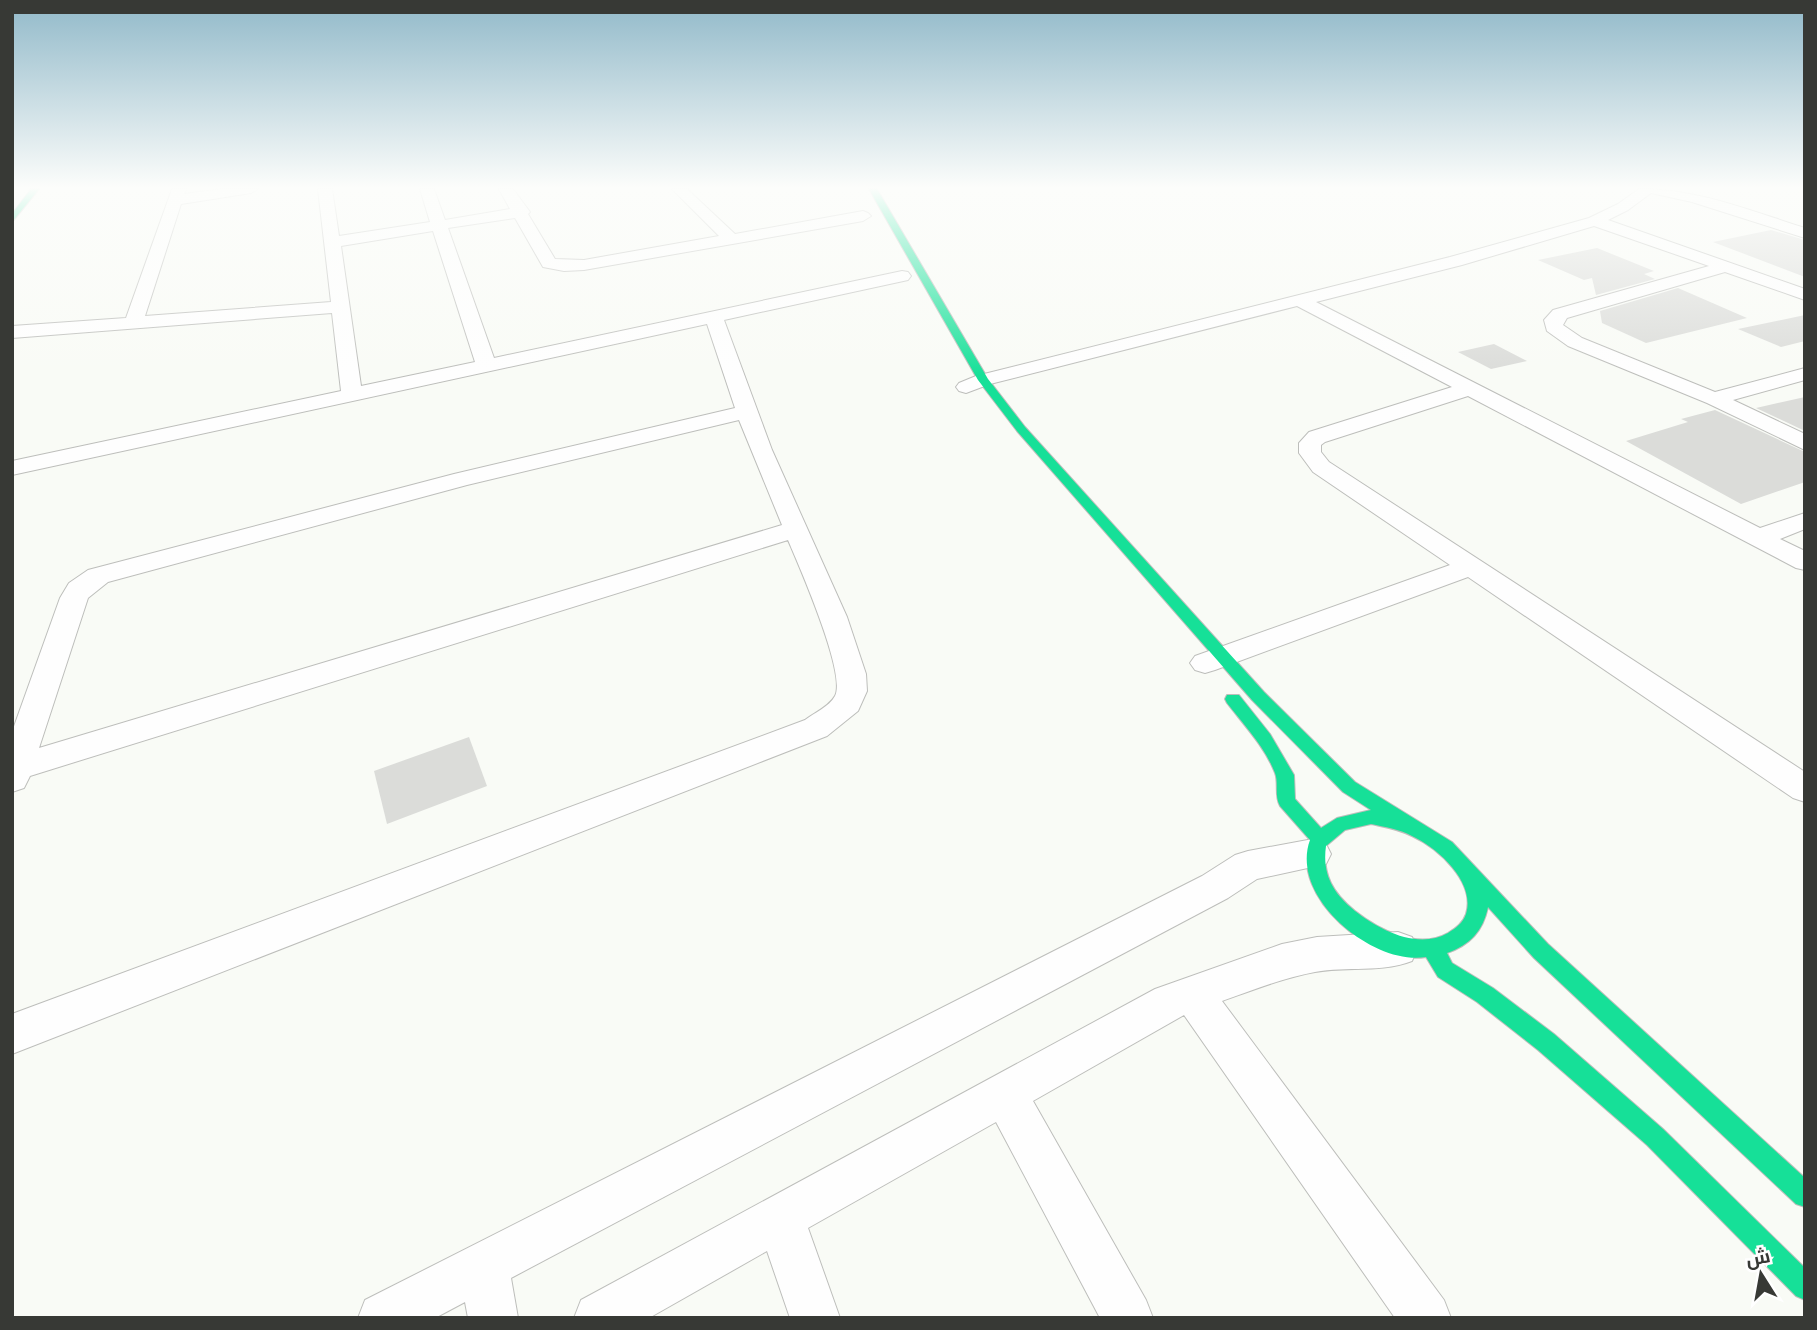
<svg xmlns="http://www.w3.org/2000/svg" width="1817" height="1330" viewBox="0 0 1817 1330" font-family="'Titillium Web',Cairo,sans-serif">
	<rect width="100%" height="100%" fill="#f9fbf6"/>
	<g fill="#dbdcd9">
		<path d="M1771,230L1805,240V277L1713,242Z"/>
		<path d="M1597,248L1654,271L1644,274L1655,279L1596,295L1592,278L1584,280L1538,260Z"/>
		<path d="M1678,288L1747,318L1646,343L1602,323L1600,311Z"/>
		<path d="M1805,315V341L1781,347L1738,329Z"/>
		<path d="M1494,344L1527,361L1491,369L1458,352Z"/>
		<path d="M1805,397V431L1756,408Z"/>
		<path d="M1715,410L1805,452V482L1741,504L1626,441L1688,422L1681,419Z"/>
		<path d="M469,737L487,786L387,824L374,771Z"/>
	</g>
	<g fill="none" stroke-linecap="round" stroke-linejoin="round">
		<g stroke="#bdbebb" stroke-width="2">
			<g id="street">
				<path d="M172,189H186L184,194L222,189H258L251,193L181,204L145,316L331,302L318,189H332L339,236L430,222L420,189H434L445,220L510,209L499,189H513L530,212L528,214L555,259L584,260L719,236L672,189H687L735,234L863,211L868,213L871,216L863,221L584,270L564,271L543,267L515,218L448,228L494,358L902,271L908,272L911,276L908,280L724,320L772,450L847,617L866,674L867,691L858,711L827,736L12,1054V1014L805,720C814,713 829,707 835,696C847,674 799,566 788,540L30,776L24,788L12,792V732L60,598L69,583L88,570L454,474L735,408L707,324L12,475V461L341,391L332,313L12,338V326L126,318ZM433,231L475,362L361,386L341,246ZM739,420L782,525L39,748L88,598L108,582L467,485Z"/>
				<path d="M1639,189C1698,189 1748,210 1805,228V238L1692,202L1651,193L1628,210L1608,220L1805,289V300L1725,272L1567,318L1563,325L1582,338L1715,392L1805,368V380L1733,400L1805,434V450L1707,403L1568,346L1547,331L1544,320L1553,310L1709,266L1594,226L1462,265L1316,302L1760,528L1805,513V529L1780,539L1805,551V570L1796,568L1468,396L1325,442L1321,445V452L1329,462L1805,772V802L1793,798L1468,577L1215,670L1205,673L1195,670L1190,663L1195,656L1450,565L1313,472L1299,453V443L1309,432L1452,387L1297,306L990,384L966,393L959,391L956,387L959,383L976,376L1450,257L1589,218L1618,204Z"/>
				<path d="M1313,839L1326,844L1331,854L1326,864L1257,879L1228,898L511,1278L518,1318H468L465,1302L435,1318H358L365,1300L1202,876L1235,855L1248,851Z"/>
				<path d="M1398,932L1412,937L1417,949L1412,961C1381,973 1347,966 1315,972C1283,978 1253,990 1222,1001L1444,1300L1451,1318H1395L1184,1015L1033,1101L1146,1300L1153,1318H1100L996,1122L808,1228L840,1318H790L767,1251L649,1318H574L581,1300L1155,989L1282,944L1317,937Z"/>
			</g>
		</g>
		<g stroke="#bdbebb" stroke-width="2">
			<g id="fast">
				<path d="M31,189H39L12,222V214Z"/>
				<path d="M869,189H877L988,379L1025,427L1264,692L1355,782L1452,842L1548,944L1805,1178V1207L1796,1204L1534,958L1488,907C1483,931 1470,945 1447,953L1452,963L1493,988L1554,1034L1663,1129L1805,1268V1300L1796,1296L1647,1145L1538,1050L1477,1002L1438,977L1426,957C1373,966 1289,897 1310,840L1280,806C1274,796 1279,783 1275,773C1265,747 1244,725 1227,703L1225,699L1227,695H1239L1270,734L1294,775L1295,799L1321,828L1337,818L1371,810L1343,792L1252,700L1017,431L978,380ZM1371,824C1385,827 1399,829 1412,836C1438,848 1476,882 1466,914C1463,923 1456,928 1448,933C1418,950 1379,930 1355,911C1333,893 1322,875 1326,846L1345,830Z"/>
			</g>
		</g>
		<use href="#street" fill="#fefefe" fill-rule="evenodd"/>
		<use href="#fast" fill="#16e098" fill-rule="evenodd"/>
	</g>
	<linearGradient id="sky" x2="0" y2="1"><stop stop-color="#91b9c9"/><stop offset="0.5" stop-color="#fcfdfb"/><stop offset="1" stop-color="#fcfdfb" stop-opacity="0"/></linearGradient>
	<rect width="1817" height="375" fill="url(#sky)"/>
	<rect width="1817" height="1330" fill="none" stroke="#373935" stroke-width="28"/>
	<g transform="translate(1761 1274) rotate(349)" stroke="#ffffff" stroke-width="5" paint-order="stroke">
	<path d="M0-5L12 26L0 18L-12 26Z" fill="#373935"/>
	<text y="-10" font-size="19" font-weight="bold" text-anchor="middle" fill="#373935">ش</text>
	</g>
</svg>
